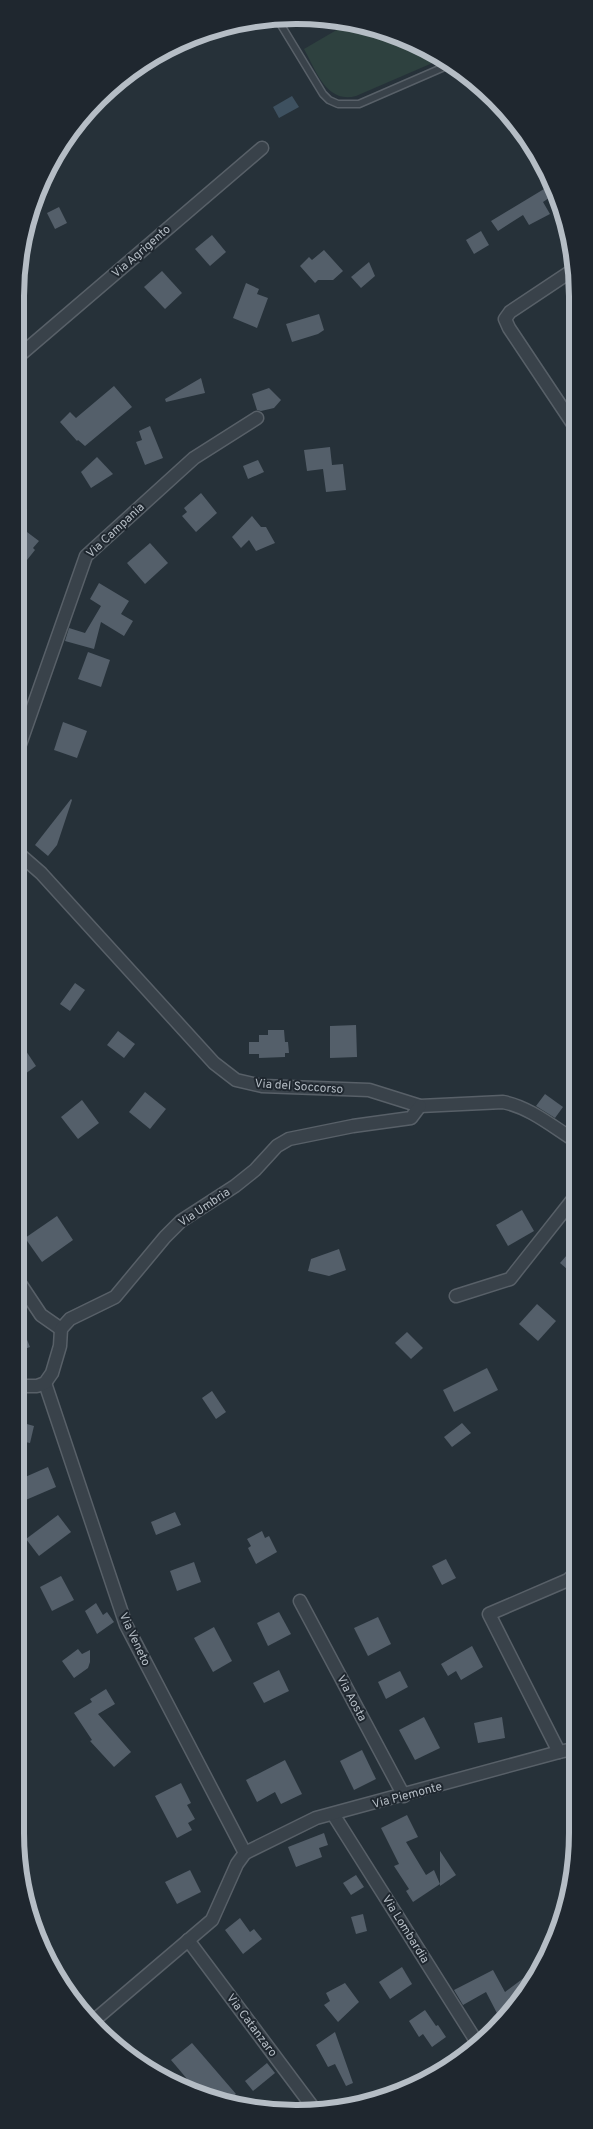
<svg xmlns="http://www.w3.org/2000/svg" width="593" height="2129" viewBox="0 0 593 2129" font-family="Overpass,sans-serif">
	<rect width="100%" height="100%" fill="#263139"/>
	<path fill="#2e413f" d="M352,21L437,53L444,58L356,96C326,104 316,70 304,49Z"/>
	<path fill="#3e5160" d="M292,96L299,107L279,118L273,107Z"/>
	<g fill="#545f6a">
		<path d="M544,189L549,198L543,202L550,214L529,225L523,215L498,231L491,221Z"/>
		<path d="M59,207L67,223L55,229L47,213Z"/>
		<path d="M481,231L489,245L474,254L466,240Z"/>
		<path d="M212,235L226,252L210,266L195,249Z"/>
		<path d="M324,250L343,271L333,280H318L315,283L300,266L309,257L312,260Z"/>
		<path d="M369,262L375,276L361,288L351,277Z"/>
		<path d="M162,271L182,293L165,309L144,287Z"/>
		<path d="M246,283L259,289L257,294L268,298L257,328L233,318Z"/>
		<path d="M319,314L324,330L318,334L292,342L286,324Z"/>
		<path d="M201,378L205,393L166,402L165,399Z"/>
		<path d="M114,386L132,407L85,446L78,440L77,441L60,422L70,412L76,418Z"/>
		<path d="M269,388L281,400L274,408L261,411L257,410L252,394Z"/>
		<path d="M150,426L163,458L145,465L136,442L142,440L139,431Z"/>
		<path d="M330,447L332,465L343,464L346,490L326,492L323,469L307,471L304,450Z"/>
		<path d="M97,457L113,474L91,488L81,472Z"/>
		<path d="M258,460L264,472L248,479L243,466Z"/>
		<path d="M201,493L217,513L196,532L182,516L187,512L184,508Z"/>
		<path d="M252,516L261,527H266L275,543L256,551L249,540L241,548L232,537Z"/>
		<path d="M27,532L39,541L33,548L35,550L19,570V537L22,539Z"/>
		<path d="M150,543L168,563L145,584L127,563Z"/>
		<path d="M99,583L129,601L121,614L133,621L124,636L101,622L94,649L65,641L69,628L85,633L101,606L90,599Z"/>
		<path d="M88,652L110,660L101,687L78,679Z"/>
		<path d="M63,722L87,731L77,758L54,750Z"/>
		<path d="M71,799L72,800L57,845L48,856L35,845Z"/>
		<path d="M75,983L85,990L70,1011L60,1004Z"/>
		<path d="M356,1025L357,1057L330,1058V1026Z"/>
		<path d="M268,1030H284L285,1042H288L289,1053H285V1057L259,1058V1054H249V1042H259V1035H268Z"/>
		<path d="M118,1031L135,1044L124,1058L107,1045Z"/>
		<path d="M18,1039L36,1066L18,1079Z"/>
		<path d="M145,1092L166,1109L150,1129L129,1112Z"/>
		<path d="M545,1094L563,1107L555,1118L536,1106Z"/>
		<path d="M82,1100L99,1123L78,1139L61,1117Z"/>
		<path d="M522,1210L534,1231L508,1246L496,1225Z"/>
		<path d="M57,1216L73,1240L42,1262L25,1238Z"/>
		<path d="M574,1247V1275L560,1263Z"/>
		<path d="M339,1249L346,1270L329,1276L308,1271L311,1259Z"/>
		<path d="M537,1304L556,1321L538,1341L519,1324Z"/>
		<path d="M17,1315L30,1347L17,1352Z"/>
		<path d="M407,1332L423,1348L411,1359L395,1343Z"/>
		<path d="M487,1368L498,1390L454,1412L443,1390Z"/>
		<path d="M212,1391L226,1412L216,1419L202,1398Z"/>
		<path d="M16,1421L34,1426L30,1443L16,1440Z"/>
		<path d="M462,1423L471,1433L452,1447L444,1437Z"/>
		<path d="M48,1467L56,1487L21,1502L16,1492V1481Z"/>
		<path d="M175,1512L181,1525L156,1535L151,1522Z"/>
		<path d="M58,1515L71,1532L39,1556L26,1539Z"/>
		<path d="M262,1531L265,1538L269,1536L277,1552L256,1564L248,1548L251,1546L247,1539Z"/>
		<path d="M446,1559L456,1578L442,1585L432,1566Z"/>
		<path d="M194,1562L201,1582L177,1591L170,1571Z"/>
		<path d="M61,1576L74,1600L52,1611L40,1587Z"/>
		<path d="M96,1603L103,1615L107,1612L114,1622L97,1634L85,1611Z"/>
		<path d="M279,1612L291,1634L268,1646L257,1623Z"/>
		<path d="M378,1617L391,1644L368,1656L354,1628Z"/>
		<path d="M214,1627L232,1661L213,1672L194,1638Z"/>
		<path d="M472,1646L483,1667L461,1680L456,1671L448,1676L441,1664Z"/>
		<path d="M78,1649L82,1654L90,1650V1662L88,1668L74,1678L62,1661Z"/>
		<path d="M279,1670L289,1691L264,1703L253,1683Z"/>
		<path d="M400,1671L408,1687L386,1699L378,1682Z"/>
		<path d="M106,1689L115,1704L98,1714L131,1752L114,1767L90,1741L92,1740L74,1713L92,1702L90,1699Z"/>
		<path d="M424,1717L440,1748L415,1760L399,1730Z"/>
		<path d="M502,1717L505,1738L478,1743L474,1723Z"/>
		<path d="M362,1750L376,1779L354,1790L340,1761Z"/>
		<path d="M285,1760L302,1794L281,1804L275,1792L257,1802L246,1780Z"/>
		<path d="M181,1783L191,1803L187,1805L195,1819L188,1823L192,1830L177,1838L155,1796Z"/>
		<path d="M407,1815L418,1837L406,1842L426,1875L434,1870L440,1884L413,1902L406,1891L409,1889L394,1866L399,1864L381,1828Z"/>
		<path d="M324,1833L328,1845L319,1848L322,1857L296,1867L288,1847Z"/>
		<path d="M440,1851L456,1875L440,1886Z"/>
		<path d="M190,1870L201,1892L177,1904L165,1882Z"/>
		<path d="M356,1875L364,1887L351,1895L343,1883Z"/>
		<path d="M363,1914L367,1931L356,1934L351,1917Z"/>
		<path d="M240,1918L250,1932L254,1929L262,1939L243,1954L225,1930Z"/>
		<path d="M402,1967L412,1984L390,1999L379,1982Z"/>
		<path d="M537,1968L540,1974L500,2019L486,1992L463,2005L454,1990L493,1970L505,1992Z"/>
		<path d="M345,1983L359,2002L338,2022L324,2005L330,2001L326,1993Z"/>
		<path d="M425,2010L436,2026L438,2025L446,2037L432,2047L423,2034L419,2037L409,2021Z"/>
		<path d="M335,2032L353,2083L346,2086L335,2064L328,2067L316,2045Z"/>
		<path d="M192,2043L236,2094L228,2100L198,2092L171,2060Z"/>
		<path d="M267,2063L275,2073L253,2091L245,2081Z"/>
	</g>
	<g fill="none" stroke-linecap="round" stroke-linejoin="round">
		<g stroke="#586068" stroke-width="9">
			<path id="service" d="M278,20L323,94L329,100L338,104H359L451,64"/>
		</g>
		<g stroke="#586068" stroke-width="15">
			<g id="minor">
				<path d="M20,355L262,148"/>
				<path d="M575,427L509,328L505,319L510,312L576,268"/>
				<path d="M19,747L86,556L194,458L257,418"/>
				<path d="M18,853L41,873L214,1063L236,1080L262,1086L369,1090L420,1106L503,1102C529,1107 552,1126 574,1140"/>
				<path d="M17,1279L41,1315L61,1329"/>
				<path d="M456,1296L510,1279L574,1198"/>
				<path d="M45,1383L126,1625L245,1853"/>
				<path d="M17,1386H37L45,1383L52,1373L60,1346L61,1329L70,1319L115,1297L165,1237L181,1221L235,1186L255,1170L277,1146L289,1139L353,1126L411,1118L420,1106"/>
				<path d="M300,1601L404,1796"/>
				<path d="M559,1752L573,1749"/>
				<path d="M333,1814L478,2044"/>
				<path d="M188,1940L315,2110"/>
				<path d="M91,2023L212,1920L237,1864L245,1853L316,1818L559,1752L489,1614L568,1580L573,1575"/>
			</g>
		</g>
		<use href="#service" stroke="#39424a" stroke-width="6"/>
		<use href="#minor" stroke="#39424a" stroke-width="12"/>
	</g>
	<g text-anchor="middle" stroke-width="4" stroke-linejoin="round" paint-order="stroke">
		<g font-size="12" fill="#b5bdc5" stroke="#1f272f">
			<text transform="translate(141 251) rotate(-41)" y="4">Via Agrigento</text>
			<text transform="translate(115 530) rotate(-43)" y="4">Via Campania</text>
			<text transform="translate(299 1086) rotate(4)" y="4">Via del Soccorso</text>
			<text transform="translate(204 1207) rotate(-34)" y="4">Via Umbria</text>
			<text transform="translate(135 1639) rotate(65)" y="4">Via Veneto</text>
			<text transform="translate(352 1698) rotate(62)" y="4">Via Aosta</text>
			<text transform="translate(407 1795) rotate(-15)" y="4">Via Piemonte</text>
			<text transform="translate(406 1929) rotate(58)" y="4">Via Lombardia</text>
			<text transform="translate(252 2025) rotate(53)" y="4">Via Catanzaro</text>
		</g>
	</g>
	<path d="M0 0H593V2129H0ZM296 24H297A272 272 0 0 1 569 296V1833A272 272 0 0 1 297 2105H296A272 272 0 0 1 24 1833V296A272 272 0 0 1 296 24Z" fill="#1f272f" fill-rule="evenodd"/>
	<path fill="none" stroke="#b5bdc5" stroke-width="6" d="M296 24H297A272 272 0 0 1 569 296V1833A272 272 0 0 1 297 2105H296A272 272 0 0 1 24 1833V296A272 272 0 0 1 296 24Z"/>
</svg>
